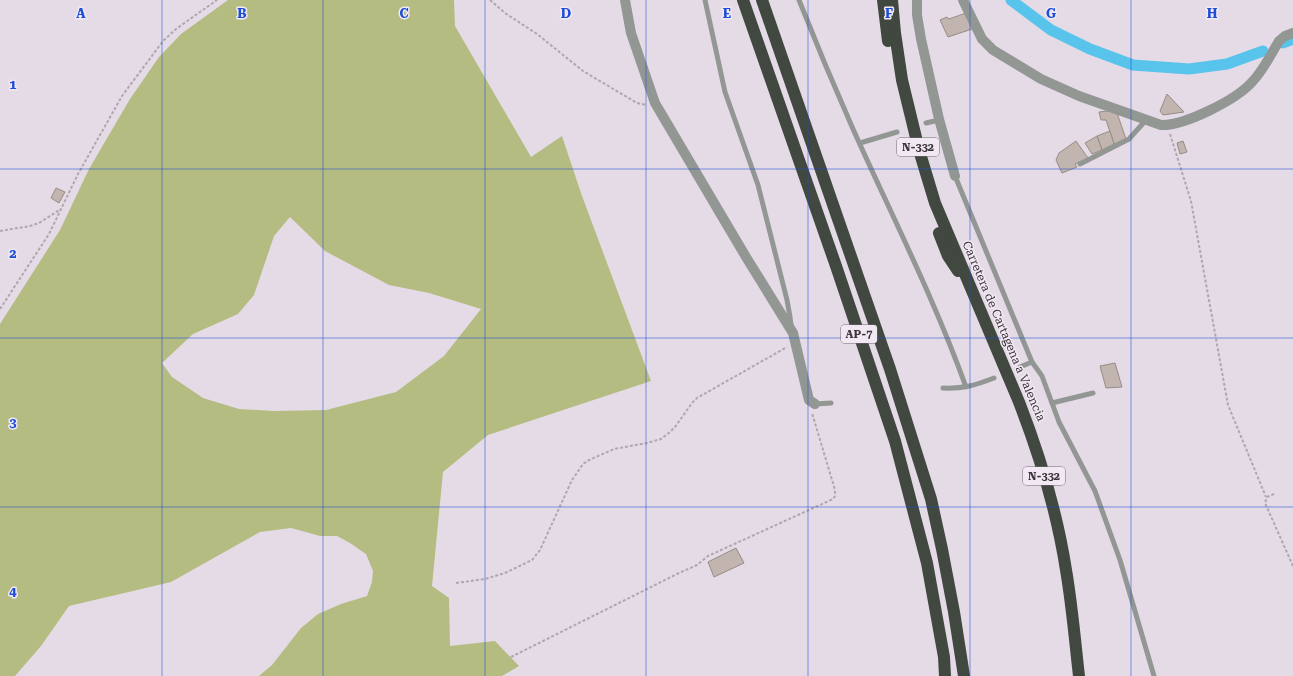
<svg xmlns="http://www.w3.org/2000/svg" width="1293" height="676" viewBox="0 0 1293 676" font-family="'Roboto Serif',serif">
	<rect width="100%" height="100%" fill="#e5dbe6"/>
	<path fill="#b4bc82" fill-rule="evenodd" d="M228,0H454L455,26L531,157L562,136L582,196L651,381L488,435L443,472L432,586L449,598L450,646L495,641L519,666L502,676H259L272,665L301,628L318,614L341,604L367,596L372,582L373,571L366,554L350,543L337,536H320L291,528L260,532L171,582L69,606L41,646L15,676H0V324L60,230L89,169L130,99L159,57L181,34ZM290,217L325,251L389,285L429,293L481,309L444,356L396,392L326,410L274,411L239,409L203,398L172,377L162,363L193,334L238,314L254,295L274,236Z"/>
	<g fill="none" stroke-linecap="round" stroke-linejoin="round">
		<g stroke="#58c3eb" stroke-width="11">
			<path d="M1011,0L1051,30L1090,49L1133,65L1189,69L1227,64L1263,51"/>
			<path d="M1283,43L1293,39"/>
		</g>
	</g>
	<g fill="#c2b4ae" stroke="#988c85">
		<path d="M966,13L972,29L948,37L940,20L947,17L949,19Z"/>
		<path d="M1167,94L1184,112L1163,115L1160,111Z"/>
		<path d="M1116,110L1126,139L1114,144L1106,120H1101L1099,112Z"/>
		<path d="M1110,131L1114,144L1102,150L1097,136Z"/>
		<path d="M1097,136L1102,150L1092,154L1085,143Z"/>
		<path d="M1076,141L1088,158L1075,164L1077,167L1062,173L1056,160L1059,153Z"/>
		<path d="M1183,141L1187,152L1180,154L1177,143Z"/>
		<path d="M56,188L65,192L59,203L51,198Z"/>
		<path d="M1115,363L1122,387L1106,388L1100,366Z"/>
		<path d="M736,548L744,563L714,577L708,562Z"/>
	</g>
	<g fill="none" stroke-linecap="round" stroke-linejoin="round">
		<g stroke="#afa7af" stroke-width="2" stroke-dasharray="3 2" stroke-linecap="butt">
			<path d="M490,0L505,13L537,34L583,71L637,103L646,105"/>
			<path d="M1170,134L1191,201L1228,405L1266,497"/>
			<path d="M0,231L30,226L39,223L61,209"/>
			<path d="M0,309L49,234L78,174L122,96L163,41L176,29L217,0"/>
			<path d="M1274,494L1267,497L1265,503L1293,566"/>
			<path d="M456,583L485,579L505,573L532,560L540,550L572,480L583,464L589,460L614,449L647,443L661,439L670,432L675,427L692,403L697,398L787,347"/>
			<path d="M511,657L677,574L697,565L708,556L833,499L835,496V490L812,413"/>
		</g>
		<g stroke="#939793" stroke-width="5">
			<path d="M705,0L725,92L758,185L787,300L790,317L791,325"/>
			<path d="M799,0C816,43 834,86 853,129C891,214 934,298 966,387"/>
			<path d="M926,123L939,120"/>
			<path d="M860,143L897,132"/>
			<path d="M1080,164L1129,139L1146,120"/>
			<path d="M955,176L1032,362L1042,376L1059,422L1095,491L1120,560L1154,676"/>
			<path d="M1020,367L1032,362"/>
			<path d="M943,388C963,389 976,385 994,378"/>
			<path d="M1052,403L1093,393"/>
			<path d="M815,404L831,403"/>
		</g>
		<g stroke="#939793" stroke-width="10">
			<path d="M625,0L631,33L655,103L746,257L793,333L809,400L815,404"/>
			<path d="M917,0V15L921,39L939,119L955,176"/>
			<path d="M963,0L982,39L993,50L1041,79L1079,96L1161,125C1184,126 1236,100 1252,82C1263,71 1271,54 1279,41L1285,36L1293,33"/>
		</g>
		<g stroke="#404840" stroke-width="12">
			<path d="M743,0L836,266L895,441L927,563L944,657L945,676"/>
			<path d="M762,0L890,369L931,499L942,549L954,612L964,676"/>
			<path d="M883,0L888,41"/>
			<path d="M892,0L895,33L902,80L919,150L935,203L1019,402C1040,456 1057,512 1066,570C1072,605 1075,641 1079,676"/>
			<path d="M939,233L948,256L958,271"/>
		</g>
	</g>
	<path fill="none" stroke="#1d4ed8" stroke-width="1" stroke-opacity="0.55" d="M162,0V676M323,0V676M485,0V676M646,0V676M808,0V676M970,0V676M1131,0V676M0,169H1293M0,338H1293M0,507H1293"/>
	<g text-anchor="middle" stroke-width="3" stroke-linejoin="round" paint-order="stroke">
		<g fill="#f2e8f3" stroke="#706b71" stroke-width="1">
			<rect x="897" y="138" width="42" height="18" rx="3"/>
			<rect x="841" y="325" width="36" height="18" rx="3"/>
			<rect x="1023" y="467" width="42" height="18" rx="3"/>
		</g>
		<g font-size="11" font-weight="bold" fill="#393539">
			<text x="918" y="151">N-332</text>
			<text x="859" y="338">AP-7</text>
			<text x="1044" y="480">N-332</text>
		</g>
		<g font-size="12" fill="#393539" stroke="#f2e8f3">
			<text transform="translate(1004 331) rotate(67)" y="4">Carretera de Cartagena a Valencia</text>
		</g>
	</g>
	<g font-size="13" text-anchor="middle" font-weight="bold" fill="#1d4ed8" stroke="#f2e8f3" stroke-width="3" stroke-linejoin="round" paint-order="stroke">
		<text x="81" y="18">A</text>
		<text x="242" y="18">B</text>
		<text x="404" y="18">C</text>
		<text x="566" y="18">D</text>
		<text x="727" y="18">E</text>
		<text x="889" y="18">F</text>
		<text x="1051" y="18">G</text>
		<text x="1212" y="18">H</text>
		<text x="13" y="89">1</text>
		<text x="13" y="258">2</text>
		<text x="13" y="427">3</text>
		<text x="13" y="596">4</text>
	</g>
</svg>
